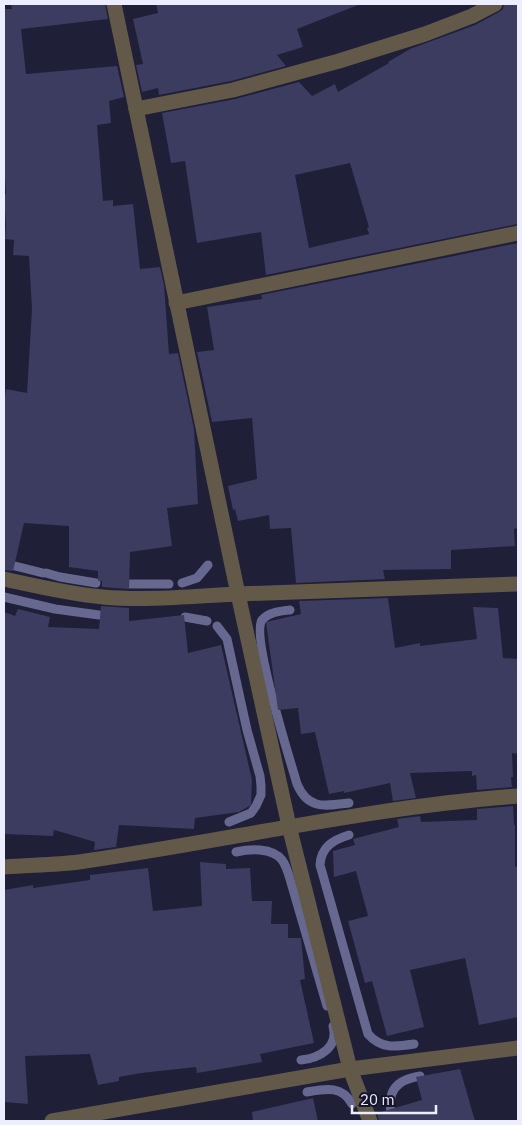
<svg xmlns="http://www.w3.org/2000/svg" width="522" height="1125" viewBox="0 0 522 1125" font-family="'IBM Plex Sans',sans-serif">
	<rect width="100%" height="100%" fill="#1f1f37"/>
	<g fill="none" stroke-linecap="round" stroke-linejoin="round">
		<g stroke="#67688f" stroke-width="9">
			<path d="M7,564L43,573"/>
			<path d="M46,573L60,577L96,583"/>
			<path d="M182,583L197,578L208,565"/>
			<path d="M130,584H169"/>
			<path d="M4,597L55,609L99,615"/>
			<path d="M290,610C281,611 269,612 262,620C251,636 290,760 297,784C308,810 325,806 349,803"/>
			<path d="M185,617L207,621"/>
			<path d="M217,626L227,639L247,730L260,776L261,786V795L256,806L251,813L229,822"/>
			<path d="M349,835C333,840 321,847 320,865L368,1034C381,1049 395,1047 414,1044"/>
			<path d="M236,852C249,849 272,847 282,860C286,865 288,872 290,879L327,1006"/>
			<path d="M301,1060C320,1058 339,1047 333,1026"/>
			<path d="M307,1092C325,1089 342,1085 352,1104"/>
			<path d="M392,1117C386,1091 396,1080 420,1076"/>
		</g>
	</g>
	<g fill="#3b3c5f" fill-rule="evenodd">
		<path d="M11,4H105L108,19L21,29L26,74L117,66L124,97L109,101L111,123L97,125L103,201L113,200V206L133,204L140,269L160,267L164,285L169,354L178,353L194,429L198,504L167,508L172,546L130,552L129,589L102,587V581H98V571L69,567V526L24,523L13,571L4,570V404L6,389L27,393L32,309L29,256L13,255L14,240L5,239L6,226L4,194H6L4,161V9H12Z"/>
		<path d="M156,4H357L358,5L297,29L303,47L277,55L286,66L231,81L159,95L158,88L142,92L136,65L143,64L133,19L158,13Z"/>
		<path d="M504,4H518V224L266,275L261,232L197,243L185,161L171,163L162,113L235,99L299,82L312,96L335,84L338,92L389,63L388,62L410,49L475,25L499,12L503,9ZM350,163L369,227L367,228L369,234L309,248L295,175Z"/>
		<path d="M518,243V528L514,529L515,546L451,550V569L383,570L385,579L296,583L291,528L270,529L269,515L238,521L235,509L233,510L228,486L257,479L252,418L212,422L197,352L214,350L207,307L262,299L261,295Z"/>
		<path d="M388,598L395,648L420,643V646L477,639L473,607L498,608L503,658L518,659V754L512,753L513,777H511L512,787L477,790L476,775L472,776V771L410,773L416,798L393,801L390,783L344,793V791L329,794L315,732L301,734L298,708L278,710L266,622L301,614L299,601Z"/>
		<path d="M101,606L129,608V621L184,615L188,653L221,645L252,780L251,805L239,812L195,818L194,829L119,825L116,847L94,850L95,842L54,830L53,836L4,834V612L15,616L18,609L50,617L48,627L99,629Z"/>
		<path d="M513,806L514,825H515V867L518,866V1017L479,1025L465,958L410,970L424,1027L387,1036L372,981L365,983L348,921L368,916L356,871L334,877L333,851L355,845L353,839L399,827L397,819L420,816L421,822L477,820V809Z"/>
		<path d="M200,862L226,864V869L250,868L252,901H272L271,924H288V938H301L305,979L300,980L314,1043L260,1054L262,1062L197,1073L196,1067L141,1073L119,1077V1081L98,1085L90,1054L25,1056L28,1104L4,1102V890L33,885V888L90,880V875L148,868L153,911L202,906Z"/>
		<path d="M460,1069L475,1121H379L377,1113L422,1100L416,1077Z"/>
		<path d="M313,1098L318,1121H253L252,1112Z"/>
	</g>
	<g fill="none" stroke-linecap="round" stroke-linejoin="round">
		<g stroke="#625949" stroke-width="15">
			<path d="M114,4L238,594L518,584"/>
			<path d="M136,109L233,90L339,61L425,34L472,16L495,4"/>
			<path d="M176,303L518,233"/>
			<path d="M4,579C36,586 69,594 103,597C147,601 193,596 238,594L289,826L350,1069L370,1121"/>
			<path d="M4,867C29,865 55,865 79,862C226,841 370,807 518,796"/>
			<path d="M52,1121L350,1069L518,1048"/>
		</g>
	</g>
	<rect width="522" height="1125" fill="none" stroke="#eceeff" stroke-width="10"/>
	<path d="M352 1105v8h84v-8" fill="none" stroke="#eceeff" stroke-width="2.5"/>
	<text x="360" y="1105" font-size="15" fill="#eceeff" stroke="#16152d" stroke-width="4" paint-order="stroke">20 m</text>
</svg>
